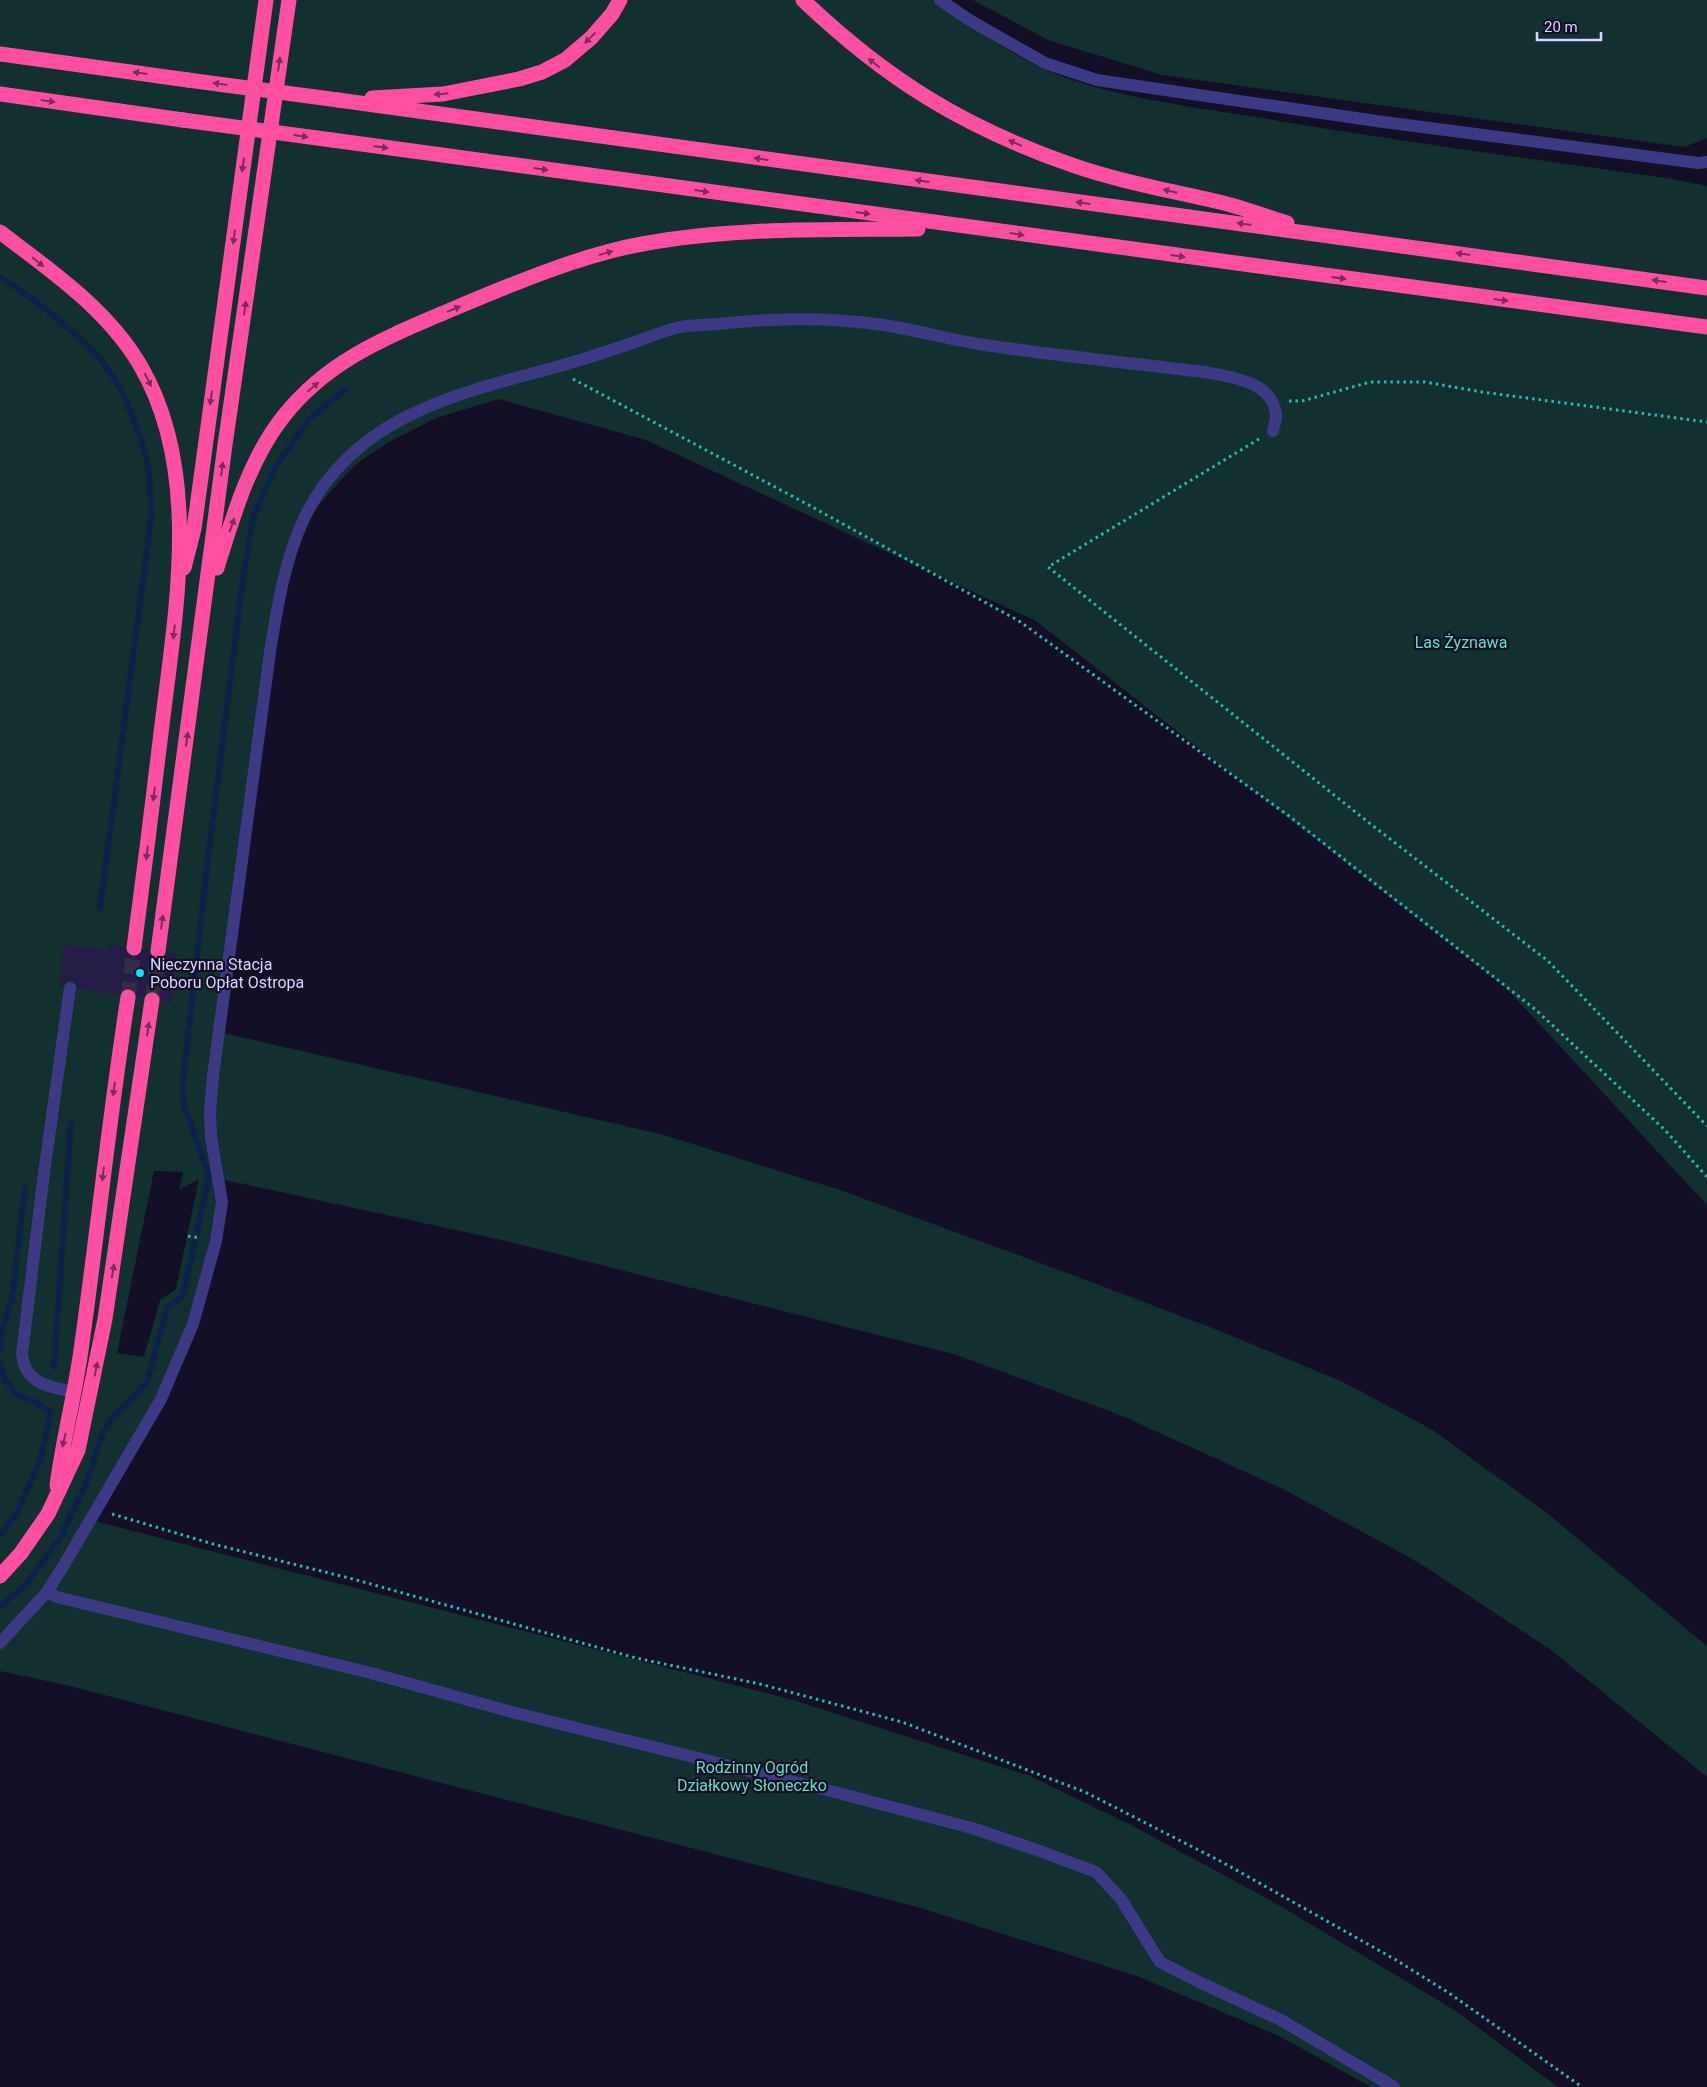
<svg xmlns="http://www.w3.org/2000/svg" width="1707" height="2087" viewBox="0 0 1707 2087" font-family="Roboto,sans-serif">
	<rect width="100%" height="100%" fill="#130f26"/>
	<g fill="#12302f" fill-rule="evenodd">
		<path d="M0,0H934C971,24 1013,57 1053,73C1117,98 1188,106 1256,117C1395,141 1534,159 1673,179L1707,186V1205L1507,989L1036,621L646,440L498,399L436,418L387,443L359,462L341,480L318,506L306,527L282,585L219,1032L664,1135L840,1190L1078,1277L1220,1331L1343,1382L1431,1429L1547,1513L1707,1646V1777L1551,1650L1418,1562L1283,1489L1120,1415L957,1355L506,1241L220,1179L216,1241L161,1399L91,1518L102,1523L793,1700L1030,1776L1131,1825L1270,1900L1456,2011L1558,2087H1371L1279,2036L1137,1976L917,1907L66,1685L0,1671ZM154,1171L183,1172L179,1190L199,1179L176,1289L160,1300L144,1357L117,1353Z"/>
		<path d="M973,0H1707V138L1684,147L1162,75L1048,40Z"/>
	</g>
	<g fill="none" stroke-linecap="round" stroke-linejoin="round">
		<g stroke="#0c2248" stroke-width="6">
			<path d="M0,277C31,296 83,337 105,365C124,390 145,441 149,473C151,488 150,504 151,519L100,908"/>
			<path d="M0,1351L1,1333L12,1299L25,1188"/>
			<path d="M0,1364L4,1377L15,1393L37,1403L51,1413L40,1461L16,1515L0,1535"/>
			<path d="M54,1366L71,1121"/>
			<path d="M0,1606L24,1587L60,1538L87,1482L103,1433L112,1418L127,1404L147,1382L167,1308L183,1296L209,1176L184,1105L182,1088L209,850L242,585L253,518L275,468L308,420L345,390"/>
		</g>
	</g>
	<path fill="#241b47" d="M64,945L109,951L110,945L125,947L128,955L133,957L141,954L143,949L149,950L152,958L157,960L165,957L167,953L177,954L170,1002L161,1001L158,993L153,991L145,994L143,998H137L134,990L130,988L124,989L119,995L78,989L77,985L72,980L67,981L62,987L59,986Z"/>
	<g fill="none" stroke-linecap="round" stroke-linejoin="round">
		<g stroke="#312d47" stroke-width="15" stroke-dasharray="15 8" stroke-linecap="butt">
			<path d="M128,997L134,948"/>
			<path d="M152,1000L158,951"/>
		</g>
		<g stroke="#2fb8b0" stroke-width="3" stroke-dasharray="2.5 4" stroke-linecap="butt">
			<path d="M573,379L805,503L1019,621L1289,816L1536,1010L1665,1130L1707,1177"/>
			<path d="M1289,401H1302L1370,382H1425L1482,392L1707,422"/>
			<path d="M1259,439L1048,567L1368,822L1548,961L1707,1126"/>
			<path d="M188,1236L200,1238"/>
			<path d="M112,1514L213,1544L349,1578L636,1658L760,1684L902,1722L1085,1792L1222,1862L1396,1960L1449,1993L1582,2087"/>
		</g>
		<g stroke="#3d3a85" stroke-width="12">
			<path d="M940,0L971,21L1045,63L1097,80L1376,121L1698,163L1707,162"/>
			<path d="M70,988L44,1173L22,1354C25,1384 49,1387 74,1392"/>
			<path d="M47,1592L57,1597L371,1673L508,1711L823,1789L972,1828L1037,1850L1096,1872L1121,1899L1160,1962L1199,1982L1281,2020L1394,2087"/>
			<path d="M0,1643L47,1592L64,1565L161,1399L193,1324L216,1241L222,1202L211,1137L210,1112L213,1076L271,645C278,604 285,561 302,523C348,420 450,395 549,369C579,361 609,351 638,341C652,336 666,330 680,327C692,325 706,325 718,324C773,318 828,317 883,325C917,330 951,340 985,345C1058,356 1131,363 1204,372C1230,377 1273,381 1276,415C1276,420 1274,426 1273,431"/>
		</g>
		<g stroke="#ff4fa3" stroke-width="15">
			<path d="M803,0C886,79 963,127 1072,165C1118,181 1167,190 1215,201C1239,206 1264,216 1287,223"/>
			<path d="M0,54L188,80"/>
			<path d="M0,94L183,120"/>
			<path d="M372,98L443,94L519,79L542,72L565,60L591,38L612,14L620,0"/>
			<path d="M338,100L1707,288"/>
			<path d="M332,140L1707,327"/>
			<path d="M0,232C50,270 107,309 140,365C202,470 176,609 162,725C153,799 144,874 134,948"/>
			<path d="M184,568L194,529L266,0"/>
			<path d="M217,568C233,517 249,460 283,417C325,363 380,340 441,314C503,288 576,256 642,244C732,227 826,230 918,229"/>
			<path d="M158,951L225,445L289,0"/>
			<path d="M57,1486C63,1438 76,1391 82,1343C98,1228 110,1112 128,997"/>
			<path d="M0,1576L21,1553L48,1514L78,1450L105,1319L152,1000"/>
		</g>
		<g stroke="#ff4fa3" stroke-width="15">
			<path d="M188,80L338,100"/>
			<path d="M183,120L332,140"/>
		</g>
	</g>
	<defs><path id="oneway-solid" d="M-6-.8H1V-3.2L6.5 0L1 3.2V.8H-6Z" transform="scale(1.25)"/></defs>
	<g fill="#7d2c5e">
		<use href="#oneway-solid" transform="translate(590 38) rotate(136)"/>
		<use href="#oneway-solid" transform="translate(874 63) rotate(-143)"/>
		<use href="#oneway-solid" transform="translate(279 64) rotate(-82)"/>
		<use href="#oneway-solid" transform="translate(140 73) rotate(-172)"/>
		<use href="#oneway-solid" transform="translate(220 84) rotate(-172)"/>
		<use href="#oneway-solid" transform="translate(441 94) rotate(174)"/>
		<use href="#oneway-solid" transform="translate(48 101) rotate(8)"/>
		<use href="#oneway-solid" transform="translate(301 136) rotate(8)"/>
		<use href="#oneway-solid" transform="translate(1015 143) rotate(-157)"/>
		<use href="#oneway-solid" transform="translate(381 147) rotate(8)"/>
		<use href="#oneway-solid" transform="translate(761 159) rotate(-172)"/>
		<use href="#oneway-solid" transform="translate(243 165) rotate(98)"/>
		<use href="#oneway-solid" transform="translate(541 169) rotate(8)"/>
		<use href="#oneway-solid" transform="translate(922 181) rotate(-172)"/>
		<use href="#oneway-solid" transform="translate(702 191) rotate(8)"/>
		<use href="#oneway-solid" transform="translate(1170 191) rotate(-166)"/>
		<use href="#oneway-solid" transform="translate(1083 203) rotate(-172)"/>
		<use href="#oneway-solid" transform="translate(863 213) rotate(8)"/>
		<use href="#oneway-solid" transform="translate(1244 224) rotate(-172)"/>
		<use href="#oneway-solid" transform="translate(1017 234) rotate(8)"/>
		<use href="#oneway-solid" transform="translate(234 237) rotate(98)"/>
		<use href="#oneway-solid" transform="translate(606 253) rotate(-16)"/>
		<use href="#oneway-solid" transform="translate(1463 254) rotate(-172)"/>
		<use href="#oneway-solid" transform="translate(1178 256) rotate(8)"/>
		<use href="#oneway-solid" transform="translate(38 262) rotate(39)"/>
		<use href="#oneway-solid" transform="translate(1339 278) rotate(8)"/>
		<use href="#oneway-solid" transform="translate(1659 281) rotate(-172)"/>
		<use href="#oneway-solid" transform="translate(1501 300) rotate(8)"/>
		<use href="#oneway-solid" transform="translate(245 308) rotate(-82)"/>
		<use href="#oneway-solid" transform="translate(454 309) rotate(-23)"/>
		<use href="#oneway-solid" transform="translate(148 380) rotate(63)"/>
		<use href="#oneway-solid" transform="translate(313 387) rotate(-40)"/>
		<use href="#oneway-solid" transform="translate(211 398) rotate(98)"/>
		<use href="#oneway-solid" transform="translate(222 469) rotate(-83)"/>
		<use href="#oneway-solid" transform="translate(232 525) rotate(-70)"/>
		<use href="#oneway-solid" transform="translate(174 632) rotate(97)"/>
		<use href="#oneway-solid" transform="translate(187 739) rotate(-82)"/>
		<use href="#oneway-solid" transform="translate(154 794) rotate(97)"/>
		<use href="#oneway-solid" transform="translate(147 853) rotate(97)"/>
		<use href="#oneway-solid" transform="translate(162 922) rotate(-83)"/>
		<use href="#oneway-solid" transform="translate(148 1029) rotate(-82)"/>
		<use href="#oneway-solid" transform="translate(114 1089) rotate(98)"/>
		<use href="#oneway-solid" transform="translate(103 1174) rotate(97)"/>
		<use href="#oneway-solid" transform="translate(113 1271) rotate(-81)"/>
		<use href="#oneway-solid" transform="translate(96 1369) rotate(-79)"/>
		<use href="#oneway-solid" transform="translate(64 1440) rotate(103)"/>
	</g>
	<circle fill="#00e5ff" stroke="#130f26" stroke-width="2" cx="140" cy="973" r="5"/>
	<g text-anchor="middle" stroke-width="4.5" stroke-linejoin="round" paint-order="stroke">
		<g font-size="16" fill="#5fe0c0" stroke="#130f26">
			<text x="1461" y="648">Las Żyznawa</text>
			<text x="752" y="1773">Rodzinny Ogród<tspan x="752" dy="18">Działkowy Słoneczko</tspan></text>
		</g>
		<g font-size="16" fill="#d9d4ff" stroke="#130f26" text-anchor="start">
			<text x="150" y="970">Nieczynna Stacja<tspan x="150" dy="18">Poboru Opłat Ostropa</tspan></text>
		</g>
	</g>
	<path d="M1537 32v8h64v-8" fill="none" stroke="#d9d4ff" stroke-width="2.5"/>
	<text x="1544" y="32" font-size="15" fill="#d9d4ff" stroke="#130f26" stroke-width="4" paint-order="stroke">20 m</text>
</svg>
